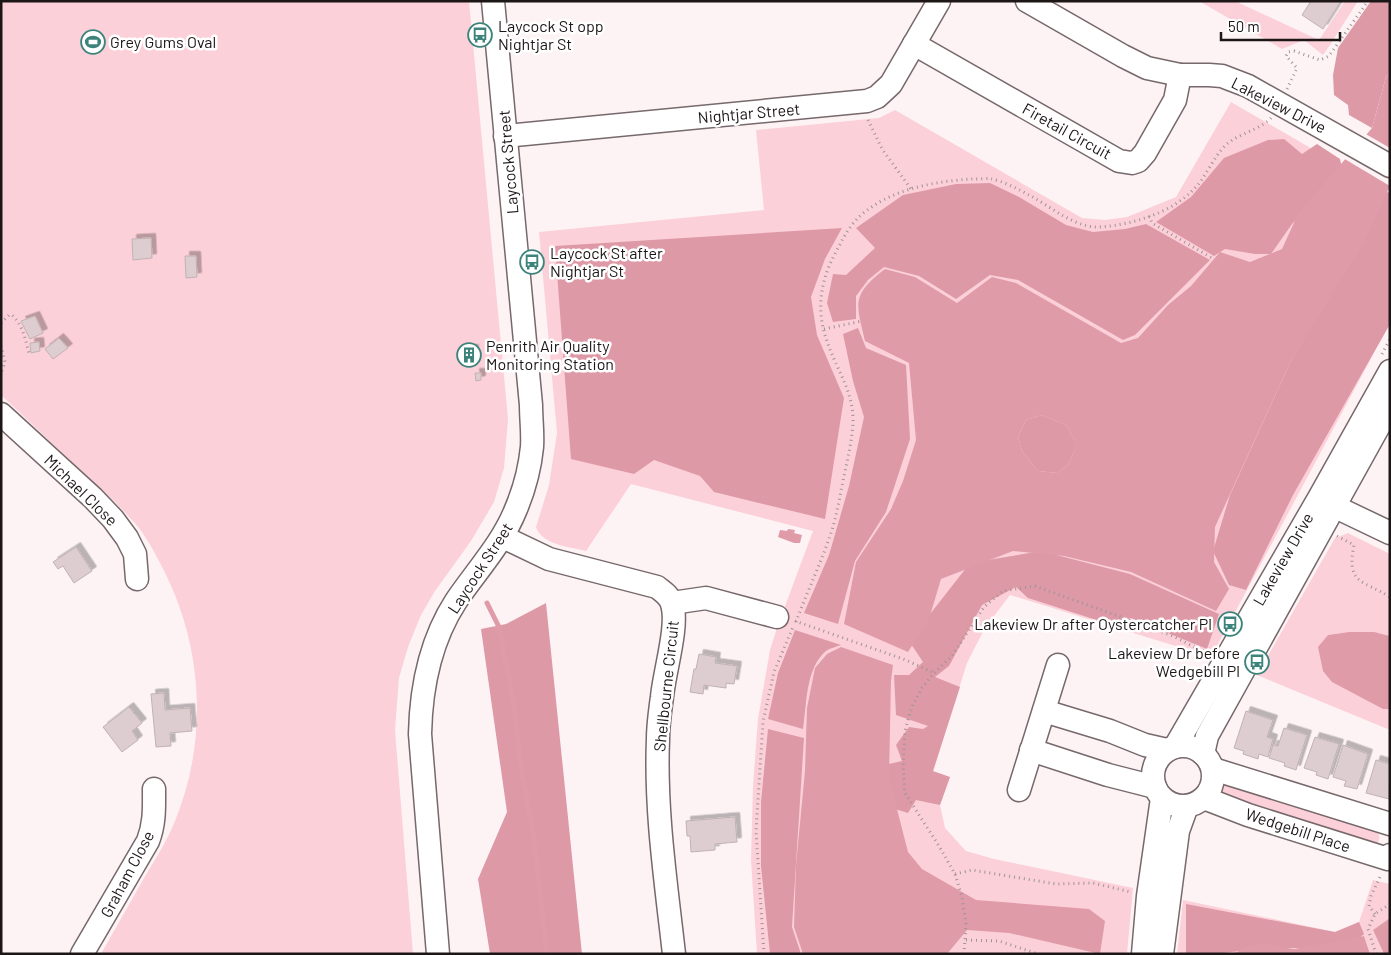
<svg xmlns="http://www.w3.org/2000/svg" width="1391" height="955" viewBox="0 0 1391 955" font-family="Barlow,sans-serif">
	<defs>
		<filter id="shadow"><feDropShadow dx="4.5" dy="-4.5" stdDeviation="0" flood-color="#0004"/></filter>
	</defs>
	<rect width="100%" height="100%" fill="#fdf3f5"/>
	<g fill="#fcd0d8">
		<path d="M1,1H469L508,419L504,468L494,502L471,541L435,591L421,615L408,647L399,678L395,730L413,954H101C115,929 130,903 144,878C155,860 167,841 175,821C209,738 203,644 161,565C153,549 143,531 130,518C118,504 103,491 89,478C60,451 31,423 1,395Z"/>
		<path d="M1199,1H1235L1319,40L1345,1H1358L1330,45L1361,1L1323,55L1304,40L1282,49Z"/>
		<path d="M1231,102L1390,194V323L1211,657L1010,595L985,628L967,663L933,772L950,777L940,805L945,828L966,851L994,859L1133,888L1127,954H757L751,860L753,786L758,719L770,650L778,625L813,531L631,484L586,551C570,547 542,545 536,527L549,485L557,433L539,232L764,210L756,130L879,118L895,110L1082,218L1105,220L1127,217L1176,197Z"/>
		<path d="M1348,533L1390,554V636C1368,630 1350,632 1328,635L1383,709H1390V730L1257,675L1335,538Z"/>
		<path d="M1220,780L1377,831C1380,836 1380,839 1377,844L1215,797Z"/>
		<path d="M1373,880L1390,884V918L1373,930L1384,954H1370L1364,936L1294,949L1264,944L1249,946L1233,954H1177L1183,900L1335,932L1359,922Z"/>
	</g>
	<g fill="#de99a7">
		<path d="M1371,1H1390V73L1386,77L1372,128L1349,115L1348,105L1334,95L1333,75L1338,48Z"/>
		<path d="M1284,139L1302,154L1317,144L1340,159L1342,168L1331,183L1292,224L1271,254H1255L1225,249L1214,256L1156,222L1191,197L1224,158L1268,140Z"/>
		<path d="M990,183L1019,197L1066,225L1093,232L1125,229L1146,224L1210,260L1135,335L1123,340L1018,280L990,275L956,299L919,276L884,267L868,280L856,296V319L833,322L827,303L833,274L846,275L875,248L856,228L903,195L956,184Z"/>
		<path d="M1380,190L1390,193V324L1293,495L1246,590L1229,585L1213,551L1230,495L1290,363L1357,247Z"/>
		<path d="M842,228L825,259L811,297L817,335L844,398L825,519L714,492L700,476L654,460L634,474L571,459L555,246Z"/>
		<path d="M858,328L866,348L906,365L910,439L886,512L855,561L838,624L804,613L829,555L849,486L864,417L853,381L843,334Z"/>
		<path d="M1042,415L1066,425L1075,441V449L1069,463L1058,473L1038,471L1022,451L1018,437L1026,420Z"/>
		<path d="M1041,551L1130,574L1219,614L1207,649L1131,618L1112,625L1028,598L1016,587L982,605L949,666L935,677L960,687L933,771L950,777L940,805L916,800L908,813L895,809L886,785L889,764L902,761L896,745L909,727L923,729L928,726L896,715L894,675H909L923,662L909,641L970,563Z"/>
		<path d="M546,603L582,954H490L478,879L507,812L481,629L506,624Z"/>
		<path d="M795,630L841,645C836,647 830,648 826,651C805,669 807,705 803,729L768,719L778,673Z"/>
		<path d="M768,729L804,738L792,927L801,954H770L761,866V802Z"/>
		<path d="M1186,904L1335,932L1359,922L1364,934L1348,948H1263L1216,954H1186Z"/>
	</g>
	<g fill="#e09ba9" fill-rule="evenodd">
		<path d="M1390,73V186L1365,240L1290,363L1215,527L1214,562L1229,589L1216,611L1131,572L1064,556L1013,551L941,579L929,619L908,652L844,624L856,562L891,509L903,481L916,440L909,363L865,341C856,303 851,295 885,269L915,277L957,303L992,277L1016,283L1121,343L1138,338L1168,305L1191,286L1220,252L1250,262L1282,249L1298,214L1372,128L1386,77ZM1042,415L1066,425L1075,441V449L1069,463L1058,473L1038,471L1022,451L1018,437L1026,420Z"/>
		<path d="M788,529L795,530L794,533L802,535L800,543H794L778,537L780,530L787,531Z"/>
		<path d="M1349,632H1374L1390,636V709H1383L1332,682L1323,671L1318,647L1328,635Z"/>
		<path d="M841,647L893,665L891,681L889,778L908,852L922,869L976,900L1089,909L1105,921L1100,954L1009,933L967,930L947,954H803L794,927L796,865L805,771L807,708L815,668L827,654Z"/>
		<path d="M1390,918V954H1384L1373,930Z"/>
		<path d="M1364,936L1370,954H1233L1249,946L1264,944L1294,949Z"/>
	</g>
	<path fill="#fdf3f5" d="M1364,133L1390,148V186L1343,158Z"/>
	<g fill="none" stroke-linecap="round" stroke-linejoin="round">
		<path stroke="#e09ba9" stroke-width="5" d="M487,603L499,627L514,704L520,761L533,833L547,954"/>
	</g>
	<g fill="#ddcdd0" stroke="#c1b2b4" filter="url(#shadow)">
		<path d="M1311,1H1341L1323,29L1302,15Z"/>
		<path d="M151,238L152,258L133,260L132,239Z"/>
		<path d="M185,256H196L197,277L186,278Z"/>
		<path d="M35,316L43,333L30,339L21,321Z"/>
		<path d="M59,338L68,348L53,359L45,349Z"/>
		<path d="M39,342L40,351L31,353L30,343Z"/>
		<path d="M465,349H474L473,360H464Z"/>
		<path d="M475,373H481V380L476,381Z"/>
		<path d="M76,547L92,571L74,583L63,566L58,569L53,562Z"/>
		<path d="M699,654L716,657L715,663L737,666L734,684L726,683V688L704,685L703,694L690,692L694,669H696Z"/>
		<path d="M164,693L165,710L190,708L192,731L170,733L171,746L156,747L151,694Z"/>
		<path d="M129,707L142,723L132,731L138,740L122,752L103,727Z"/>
		<path d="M1246,711L1273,720L1267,737L1273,739L1268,757L1259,754L1258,759L1243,754L1244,751L1234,748Z"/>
		<path d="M1284,728L1307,735L1296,770L1284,766L1285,763L1269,758L1273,745L1278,746Z"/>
		<path d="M1315,737L1339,744L1328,779L1316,775L1317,772L1304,768Z"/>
		<path d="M1343,745L1368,754L1357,789L1344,786L1346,781L1333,777Z"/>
		<path d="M1376,760L1390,764L1389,799L1366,793Z"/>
		<path d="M735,817L737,842L715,844V850L691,852L690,836H687L686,821Z"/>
	</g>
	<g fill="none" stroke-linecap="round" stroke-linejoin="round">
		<g stroke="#76686b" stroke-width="25">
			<g id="minor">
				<path d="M1027,1L1123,56L1147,68L1180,75H1209L1222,76L1248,86L1390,166"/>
				<path d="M914,44L1119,161L1132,163L1138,161L1145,153L1175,100L1180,75"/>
				<path d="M505,136L867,101L877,97L891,84L939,1"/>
				<path d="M1,414L93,498L113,519L127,538L135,554L137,579"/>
				<path d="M1321,500L1390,533"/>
				<path d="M503,537L549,559L657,587C663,592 670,596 672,604C679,625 664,673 662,697C660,711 658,725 658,739C655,810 666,883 674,954"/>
				<path d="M672,603L706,598L777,617"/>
				<path d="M1044,711L1110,731L1145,745L1167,750"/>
				<circle cx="1183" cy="776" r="30"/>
				<path d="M1175,747L1319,498L1390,371"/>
				<path d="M1031,750L1108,775L1155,787"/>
				<path d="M1203,754L1207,736L1390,406"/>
				<path d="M1213,769L1390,824"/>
				<path d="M1019,790L1058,665"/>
				<path d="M1204,798L1248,815L1388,859L1390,855"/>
				<path d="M82,954L148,841C155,823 154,807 154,789"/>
				<path d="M438,954L420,734C421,687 430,641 456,601C477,570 502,544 516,509C524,490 530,467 532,447C533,433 531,419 531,405L493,1"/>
				<path d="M1143,954L1148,896L1162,798"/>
				<path d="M1162,954L1178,831L1187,806"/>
			</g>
		</g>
		<g stroke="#9d9496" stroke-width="3" stroke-dasharray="1 4" stroke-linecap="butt">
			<path d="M1287,89L1297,68L1286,56L1288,52L1294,51L1320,60L1329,56L1368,1"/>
			<path d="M868,120L882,149L911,189"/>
			<path d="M1149,216L1152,223L1212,258"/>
			<path d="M1,323L9,315H12C23,325 25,339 29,353"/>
			<path d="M824,329L862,321"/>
			<path d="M1,346L5,362L1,373"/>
			<path d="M1382,354L1390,339"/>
			<path d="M1337,536L1354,545C1346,585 1363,580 1390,597"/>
			<path d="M795,621L906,660L934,673"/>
			<path d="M796,622C807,592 821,563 831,533C837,515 840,495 844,476C848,458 852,440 853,422C854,392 836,369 827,341C816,312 820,281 835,254C843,238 851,222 866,211C896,188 937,181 973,179C979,179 986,178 991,179C1001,180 1020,190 1029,195C1052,207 1075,229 1102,227C1133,224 1171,213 1193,190C1207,177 1213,156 1228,143C1241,133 1259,130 1271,118"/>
			<path d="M955,874L972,870L1056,884L1093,883L1131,892"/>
			<path d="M1375,914L1369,906L1371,896L1381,875"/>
			<path d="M966,940L999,941L1038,954"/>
			<path d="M764,954L756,831L763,722L774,672L793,627"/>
			<path d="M964,954L966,924L962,897L955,874L939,846L905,793L903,767L905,731L911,709L921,689L934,673L952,656L984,607L1003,591L1035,586L1173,636L1198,649L1209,653"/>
			<path d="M1376,954L1368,929L1375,914L1390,904"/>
		</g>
		<use href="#minor" stroke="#fff" stroke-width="22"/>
	</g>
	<defs>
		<g id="bus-ring" transform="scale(1.25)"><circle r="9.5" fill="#fff" stroke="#3c837b" stroke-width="1.5"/><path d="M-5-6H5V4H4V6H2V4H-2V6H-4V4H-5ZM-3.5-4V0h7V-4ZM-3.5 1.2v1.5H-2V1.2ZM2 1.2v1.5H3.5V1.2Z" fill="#3c837b"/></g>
		<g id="stadium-ring" transform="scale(1.25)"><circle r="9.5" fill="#fff" stroke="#3c837b" stroke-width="1.5"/><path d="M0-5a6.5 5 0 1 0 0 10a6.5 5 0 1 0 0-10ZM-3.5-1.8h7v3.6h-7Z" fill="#3c837b"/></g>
		<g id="building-ring" transform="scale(1.25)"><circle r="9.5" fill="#fff" stroke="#3c837b" stroke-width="1.5"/><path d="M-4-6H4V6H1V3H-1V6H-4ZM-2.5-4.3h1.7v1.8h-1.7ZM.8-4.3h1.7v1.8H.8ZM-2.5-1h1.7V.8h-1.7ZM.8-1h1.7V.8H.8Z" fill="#3c837b"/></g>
	</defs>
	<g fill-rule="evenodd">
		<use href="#bus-ring" x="480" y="35"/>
		<use href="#stadium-ring" x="93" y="42"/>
		<use href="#bus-ring" x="532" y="262"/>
		<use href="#building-ring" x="469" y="355"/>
		<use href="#bus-ring" x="1230" y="624"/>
		<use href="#bus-ring" x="1257" y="662"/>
	</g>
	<g text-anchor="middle" stroke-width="5" stroke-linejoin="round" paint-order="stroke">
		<g font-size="16" fill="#1c1617" stroke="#fff" text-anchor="start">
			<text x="498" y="32">Laycock St opp<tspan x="498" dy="18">Nightjar St</tspan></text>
			<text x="110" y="48">Grey Gums Oval</text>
			<text x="550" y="259">Laycock St after<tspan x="550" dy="18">Nightjar St</tspan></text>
			<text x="486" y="352">Penrith Air Quality<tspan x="486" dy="18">Monitoring Station</tspan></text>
			<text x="1212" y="630" text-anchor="end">Lakeview Dr after Oystercatcher Pl</text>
			<text x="1240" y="659" text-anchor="end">Lakeview Dr before<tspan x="1240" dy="18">Wedgebill Pl</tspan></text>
		</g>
		<g font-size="16" fill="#1c1617" stroke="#fff">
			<text transform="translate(1279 105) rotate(27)" y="6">Lakeview Drive</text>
			<text transform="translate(749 113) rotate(-5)" y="6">Nightjar Street</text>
			<text transform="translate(1067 131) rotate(29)" y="6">Firetail Circuit</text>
			<text transform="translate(508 162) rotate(-95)" y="6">Laycock Street</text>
			<text transform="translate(81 490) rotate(44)" y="6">Michael Close</text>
			<text transform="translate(1283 559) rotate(-60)" y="6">Lakeview Drive</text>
			<text transform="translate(480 568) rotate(-57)" y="6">Laycock Street</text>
			<text transform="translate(666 686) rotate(-84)" y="6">Shellbourne Circuit</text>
			<text transform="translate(1298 830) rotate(18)" y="6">Wedgebill Place</text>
			<text transform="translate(127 874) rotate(-62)" y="6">Graham Close</text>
		</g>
	</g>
	<rect width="1391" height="955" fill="none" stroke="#1c1617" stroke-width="5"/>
	<path d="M1221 32v8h119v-8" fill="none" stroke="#1c1617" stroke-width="2.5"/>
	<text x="1228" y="32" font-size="15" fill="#1c1617" stroke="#ffffff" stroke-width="4" paint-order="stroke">50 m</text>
</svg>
